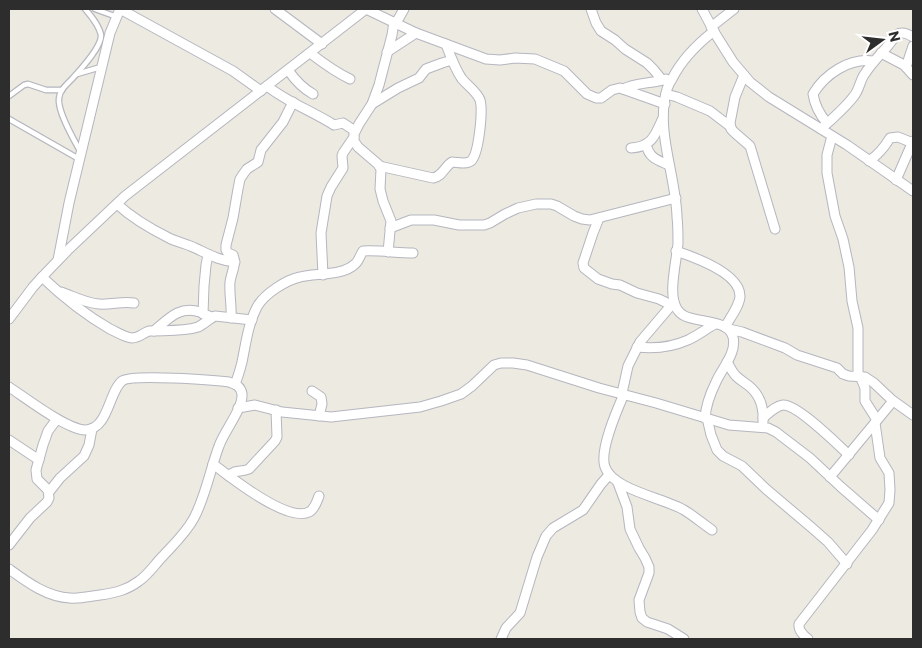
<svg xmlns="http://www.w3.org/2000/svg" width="922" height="648" viewBox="0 0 922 648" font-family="Commissioner,sans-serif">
	<rect width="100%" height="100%" fill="#edeae1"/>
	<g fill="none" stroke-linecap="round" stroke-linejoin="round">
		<g stroke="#b5b6bf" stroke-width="7">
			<g id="service">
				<path d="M95,9L117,17"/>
				<path d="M77,74L101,67"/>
				<path d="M9,96L24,85L28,84L46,90H62"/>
				<path d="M9,119L79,159"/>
				<path d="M80,151C74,140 57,111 59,98C60,90 66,85 72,79C80,70 102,47 101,35C99,25 91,16 85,9"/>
			</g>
		</g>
		<g stroke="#b5b6bf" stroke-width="11">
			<g id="minor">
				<path d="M120,9L233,71L261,91"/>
				<path d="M275,9L322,44"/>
				<path d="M366,9L416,33L486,59L500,60L515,58L535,59L564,71L587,94L596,98H601L612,90L620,88L665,104"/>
				<path d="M591,9L596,23L601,31L615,40L625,49L647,63L654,70L662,80"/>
				<path d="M702,9L716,35L733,62L750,82L769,97L847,145L913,191"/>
				<path d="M396,23L404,9"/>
				<path d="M711,27L734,9"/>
				<path d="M387,52L416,33"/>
				<path d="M310,53C323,63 335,72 350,79"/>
				<path d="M881,53L904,65L913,75"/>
				<path d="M906,67L913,46"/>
				<path d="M288,70C295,80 302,88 313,94"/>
				<path d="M744,75L735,97L730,123L731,129L735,133L750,146L775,229"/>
				<path d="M267,86C287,102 312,111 334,125L343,123L355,131"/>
				<path d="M623,89C636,82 652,84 666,79"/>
				<path d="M666,94L677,97L710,111L731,127"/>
				<path d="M372,104L398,88L419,78L426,69L442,63L452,60"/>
				<path d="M827,123C819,114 815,106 813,94C825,74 849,58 873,61"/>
				<path d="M821,129C832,119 845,108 854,96C859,90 860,81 864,75C871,64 878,57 886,48C896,37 897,27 913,37"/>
				<path d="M832,136L827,155V173L835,216L843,239L849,267L852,301L858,328V376"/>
				<path d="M646,144C649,158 657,160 669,165"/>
				<path d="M631,148C651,147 655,136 662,120"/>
				<path d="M869,161C878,155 884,148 890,138L898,137L913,143"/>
				<path d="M379,166L433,178C443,176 444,167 452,162C457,162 466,165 471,161C479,154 483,110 480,100C477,92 468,86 462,79C455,69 450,55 446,44"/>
				<path d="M896,180L913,141"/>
				<path d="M117,204C132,218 151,229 169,238C177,242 187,244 195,248C210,255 218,260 235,262"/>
				<path d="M599,218L593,233L583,263L584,268L598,279L612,284L620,285L637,293L659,299L671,305"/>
				<path d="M390,228L411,220H434L459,225H484L490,223L505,214L518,208L536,204H551L557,206L574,216L582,219L590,220L676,198"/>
				<path d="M676,251C694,257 740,273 740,296C740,305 730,318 725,327"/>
				<path d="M388,252L391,221L383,201L380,189L381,169L379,165L358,147L354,141V134L359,124L372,104L379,85L392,35L394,22"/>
				<path d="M58,260L69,203L110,33L120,9"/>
				<path d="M323,275L321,233L327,196L331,187L343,168L342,156L343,153L354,137"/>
				<path d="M42,277C64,298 84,314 110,329C117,332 124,337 132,338C139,338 143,333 149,331C165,330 182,332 198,327C204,324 209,319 215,316L252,320"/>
				<path d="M61,292C73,296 85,303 99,304C112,305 121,301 134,303"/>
				<path d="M203,314L204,286L206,265L208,255"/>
				<path d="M231,318C232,306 229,294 230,282C231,273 237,265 233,255L228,253L226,250V245L233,218L238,189L240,179L244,173L247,169L258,162L261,150L283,122L293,102"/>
				<path d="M9,319L33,287L42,277L69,249L125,196L366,9"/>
				<path d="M729,329L742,332L785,348L797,355L837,368L843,374L849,376L865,377L874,383L892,400L913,415"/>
				<path d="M154,331C168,319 180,305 200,312C204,314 208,316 212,317"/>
				<path d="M637,347C654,349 672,347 688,340C697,336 706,329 715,324"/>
				<path d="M727,362C730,367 732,372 736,376C740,380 744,382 749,386C760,395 764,407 763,422"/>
				<path d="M860,376L865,388V401L877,420"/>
				<path d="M235,384C238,377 240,370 242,362C246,343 248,324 257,307C264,294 286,280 300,277C315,273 343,276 355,264C359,261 360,255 363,251C379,250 397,253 413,253"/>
				<path d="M9,387C26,398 66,429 85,430C91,430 98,426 101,421C109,411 113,388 122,381C131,374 214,380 229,382C235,384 241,386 242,394C243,409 224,431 219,446C210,470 206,495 194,518C186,533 174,544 163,556C155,564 148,575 139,581C127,590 115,593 100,595C91,596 80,599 70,598C47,597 27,582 9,569"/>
				<path d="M312,391L321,397L322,404L319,416"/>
				<path d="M622,393L628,366L640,342L674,302"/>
				<path d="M624,394C617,410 599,451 605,467C613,490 664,498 684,510C694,516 703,524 712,530"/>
				<path d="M238,408L255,405L282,412L331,417L420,407L441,401L461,394L472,386L494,365L501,363H513L527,365L599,388L656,403L729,425L768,428L776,432L810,458L841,487L879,520"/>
				<path d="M705,418C706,405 710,394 716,382C722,368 737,353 733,337C729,319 695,323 683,315C681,314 677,310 676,307C668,293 677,259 678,243C678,234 678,225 677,217C676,175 655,131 667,89C668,86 670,82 672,79C682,59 696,45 714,31"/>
				<path d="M707,418L711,435L717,450L723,456L742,466L766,489L811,527L828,542L847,564"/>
				<path d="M763,418C769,413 775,406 783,405C797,404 837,444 849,455"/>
				<path d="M9,440L39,460"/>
				<path d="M213,464C230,477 288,523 309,512C315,509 317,501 319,496"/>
				<path d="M229,476C237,468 240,473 249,469L275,441L277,437L276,410"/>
				<path d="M830,477L893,401"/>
				<path d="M618,483L627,507L630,529L639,548L645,558L649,567V573L639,600L640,612L642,618L647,622L668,629L684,639"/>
				<path d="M49,492L60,478L84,456L89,445L92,429"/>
				<path d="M9,545L30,518L47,502L49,498L48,490L37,479L36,470L43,445L48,431L57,419"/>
				<path d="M501,639L506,628L520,613L537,557L546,536L553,528L583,510L601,484L609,475"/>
				<path d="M808,639C803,635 798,630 799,624L872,530L889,503L890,490L889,473L880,458L875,423"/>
			</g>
		</g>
		<use href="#service" stroke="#fff" stroke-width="4.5"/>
		<use href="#minor" stroke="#fff" stroke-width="9"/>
	</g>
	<rect width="922" height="648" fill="none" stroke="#2d2d2d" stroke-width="20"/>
	<g transform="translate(882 40) rotate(75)" stroke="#ffffff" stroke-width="4" paint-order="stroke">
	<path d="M0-4L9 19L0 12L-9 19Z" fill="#2d2d2d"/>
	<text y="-8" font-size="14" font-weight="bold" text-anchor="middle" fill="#2d2d2d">N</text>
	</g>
</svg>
